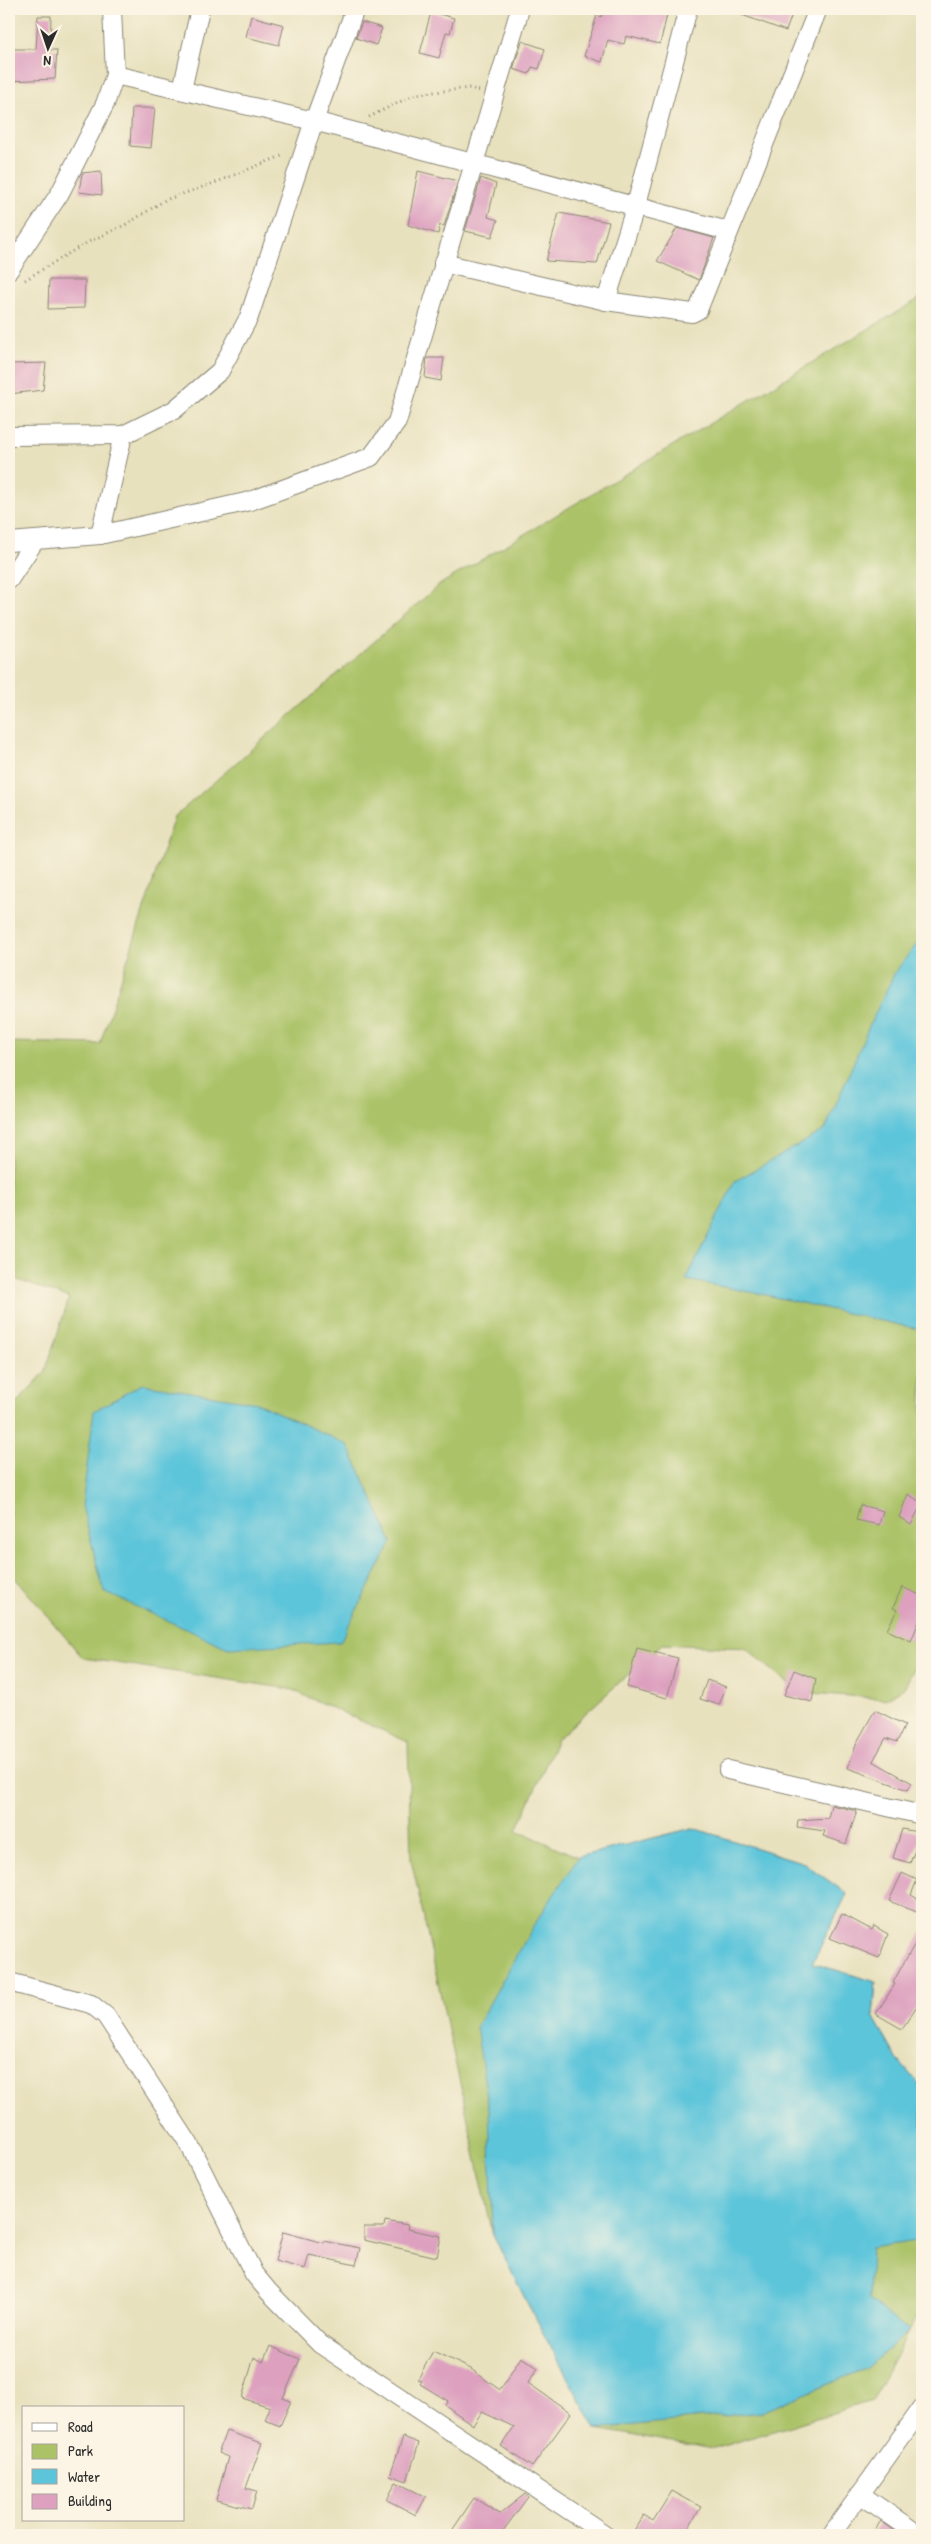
<svg xmlns="http://www.w3.org/2000/svg" width="931" height="2544" viewBox="0 0 931 2544" font-family="'Patrick Hand',sans-serif">
	<rect width="100%" height="100%" fill="#fcf5e5"/>
	<filter id="ink" filterUnits="userSpaceOnUse"><feTurbulence type="fractalNoise" baseFrequency=".02" numOctaves="2"/><feDisplacementMap in="SourceGraphic" scale="10" xChannelSelector="R" yChannelSelector="G"/><feConvolveMatrix kernelMatrix="1 2 1 2 8 2 1 2 1" color-interpolation-filters="sRGB"/></filter>
	<filter id="wash" filterUnits="userSpaceOnUse"><feTurbulence type="fractalNoise" baseFrequency=".0096" numOctaves="4" result="noise"/><feDisplacementMap in="SourceGraphic" scale="20" xChannelSelector="R" yChannelSelector="G"/><feGaussianBlur stdDeviation="1.12" result="paint"/><feColorMatrix in="noise" values="0 0 0 0 0 0 0 0 0 0 0 0 0 0 0 0 0 1.4 0 .05"/><feComposite in="paint" operator="in"/></filter>
	<g filter="url(#wash)">
		<rect width="100%" height="100%" fill="#e8e1be"/>
		<path fill="#abc267" stroke="#6b7649" d="M922,297V1650L905,1687L886,1699L799,1692L745,1648L662,1644L557,1739L517,1830L578,1857L693,1828L804,1863L847,1894L812,1963L876,1982L873,2016L897,2059L922,2088V2306L872,2401L714,2449L596,2429L536,2320L493,2235L411,1859L408,1742L290,1689L83,1658L9,1571V1411L45,1372L69,1298L9,1277V1042L100,1044L174,817L439,585Z"/>
		<g fill="#5dc5da" stroke="#447882">
			<path d="M922,937V1330L766,1295L686,1280L735,1181L825,1130L870,1024L895,972Z"/>
			<path d="M142,1384L257,1403L348,1445L392,1542L340,1642L228,1648L104,1592L82,1506L94,1411Z"/>
			<path d="M693,1828L804,1863L847,1894L812,1963L876,1982L873,2016L897,2059L922,2088V2240L871,2248L869,2299L909,2331L867,2368L762,2412L596,2429L536,2320L493,2235L489,2110L476,2027L533,1927L578,1857Z"/>
		</g>
		<g id="blocks">
			<g fill="#dda1bf">
				<path d="M603,9H639L667,15L660,44L626,36L624,44L608,40L602,62L584,56L597,15L601,17Z"/>
				<path d="M732,9H794L786,31L731,11Z"/>
				<path d="M431,12L454,18L450,33L446,32L439,58L420,53Z"/>
				<path d="M38,16H51L50,50H57L55,79L9,81V49H36Z"/>
				<path d="M251,16L284,25L279,45L246,37Z"/>
				<path d="M362,22L382,28L376,45L356,38Z"/>
				<path d="M522,41L545,49L539,69L532,67L529,74L513,69Z"/>
				<path d="M132,108H155L151,148L130,146Z"/>
				<path d="M101,171L102,195L79,192L82,173Z"/>
				<path d="M418,171L458,181L444,226L440,225L438,234L408,225Z"/>
				<path d="M481,178L496,184L488,217L498,220L492,237L465,231Z"/>
				<path d="M559,213L609,222L597,264L546,261Z"/>
				<path d="M677,228L714,238L699,280L657,261Z"/>
				<path d="M49,280H85L84,308L48,309Z"/>
				<path d="M427,358H444L441,381L425,378Z"/>
				<path d="M46,363L43,390L9,394L10,364Z"/>
				<path d="M908,1494L922,1503L911,1525L899,1517Z"/>
				<path d="M860,1505L883,1511L879,1525L856,1520Z"/>
				<path d="M902,1587L922,1596V1614L911,1641L887,1630L897,1610L893,1608Z"/>
				<path d="M637,1648L678,1658L667,1698L627,1687Z"/>
				<path d="M794,1670L816,1679L812,1702L784,1695Z"/>
				<path d="M707,1680L726,1687L719,1705L700,1699Z"/>
				<path d="M875,1710L905,1725L897,1742L886,1738L873,1761L912,1783L908,1790L848,1768L857,1742Z"/>
				<path d="M831,1805L857,1811L846,1844L823,1836L825,1831L797,1827L798,1820L828,1818Z"/>
				<path d="M902,1829L922,1833L910,1863L893,1858Z"/>
				<path d="M902,1873L917,1880L911,1895L922,1901V1914L889,1901Z"/>
				<path d="M842,1914L872,1930L874,1926L888,1934L879,1958L830,1938Z"/>
				<path d="M922,1932V1998L902,2029L876,2014L895,1984L893,1983L903,1964Z"/>
				<path d="M385,2221L408,2225L407,2229L441,2236L437,2257L364,2240V2227H384Z"/>
				<path d="M283,2232L324,2243V2241L360,2248L356,2265L309,2255L305,2269L275,2261Z"/>
				<path d="M270,2346L300,2359L283,2398L291,2401L280,2426L265,2420L270,2407L242,2398L254,2357L263,2362Z"/>
				<path d="M433,2351L471,2369L500,2390L521,2357L538,2368L528,2383L571,2413L532,2467L501,2446L514,2427L482,2412L473,2425L445,2405L448,2401L420,2384L422,2381L418,2379Z"/>
				<path d="M226,2431L262,2443L246,2488L257,2491L252,2509L216,2500L228,2457L218,2453Z"/>
				<path d="M403,2437L419,2443L407,2481L390,2475Z"/>
				<path d="M396,2482L426,2497L416,2515L387,2500Z"/>
				<path d="M672,2491L701,2507L684,2535H631L644,2515L653,2521Z"/>
				<path d="M525,2494L528,2497L500,2535H449L474,2498L500,2514Z"/>
				<path d="M881,2521L901,2535H871Z"/>
			</g>
		</g>
	</g>
	<g filter="url(#ink)">
		<use href="#blocks" fill-opacity="0" stroke="#8a8674" stroke-width="1"/>
		<g fill="none" stroke-linecap="round" stroke-linejoin="round">
			<g stroke="#8a8674" stroke-width="20">
				<g id="minor">
					<path d="M115,75L314,121L728,231"/>
					<path d="M182,90L200,9"/>
					<path d="M443,263L606,301L692,313L698,310L818,9"/>
					<path d="M9,270L60,193L105,104L115,75L112,9"/>
					<path d="M606,301L636,205L688,9"/>
					<path d="M9,436L123,435L174,410L220,371L249,317L314,121L355,9"/>
					<path d="M100,535L123,435"/>
					<path d="M9,542L100,535L250,501L371,457L397,422L520,9"/>
					<path d="M9,580L34,542"/>
					<path d="M728,1770L922,1815"/>
					<path d="M9,1982L91,2004L106,2016L189,2144L254,2274L269,2292L320,2344L606,2535"/>
					<path d="M860,2494L919,2535"/>
					<path d="M831,2535L922,2408"/>
				</g>
			</g>
			<g stroke="#8a8674" stroke-width="3" stroke-dasharray="1 4" stroke-linecap="butt">
				<path d="M369,117L416,94L470,88L479,91"/>
				<path d="M25,280L86,243L127,224L165,200L217,182L284,155"/>
			</g>
			<use href="#minor" stroke="#fff" stroke-width="18"/>
		</g>
	</g>
	<rect width="931" height="2544" fill="none" stroke="#fcf5e5" stroke-width="30"/>
	<rect x="22" y="2406" width="162" height="115" fill="#fcf5e5" stroke="#a8a49b"/>
	<rect x="32" y="2423" width="25" height="8" fill="#ffffff" stroke="#a8a49b"/>
	<text x="68" y="2432" font-size="15" fill="#2b2b2b">Road</text>
	<rect x="32" y="2444" width="25" height="15" fill="#abc267" stroke="#a8a49b"/>
	<text x="68" y="2456" font-size="15" fill="#2b2b2b">Park</text>
	<rect x="32" y="2469" width="25" height="15" fill="#5dc5da" stroke="#a8a49b"/>
	<text x="68" y="2482" font-size="15" fill="#2b2b2b">Water</text>
	<rect x="32" y="2494" width="25" height="15" fill="#dda1bf" stroke="#a8a49b"/>
	<text x="68" y="2506" font-size="15" fill="#2b2b2b">Building</text>
	<g transform="translate(48 48) rotate(183)" stroke="#fcf5e5" stroke-width="4" paint-order="stroke">
	<path d="M0-4L9 19L0 12L-9 19Z" fill="#2b2b2b"/>
	<text y="-8" font-size="14" font-weight="bold" text-anchor="middle" fill="#2b2b2b">N</text>
	</g>
</svg>
